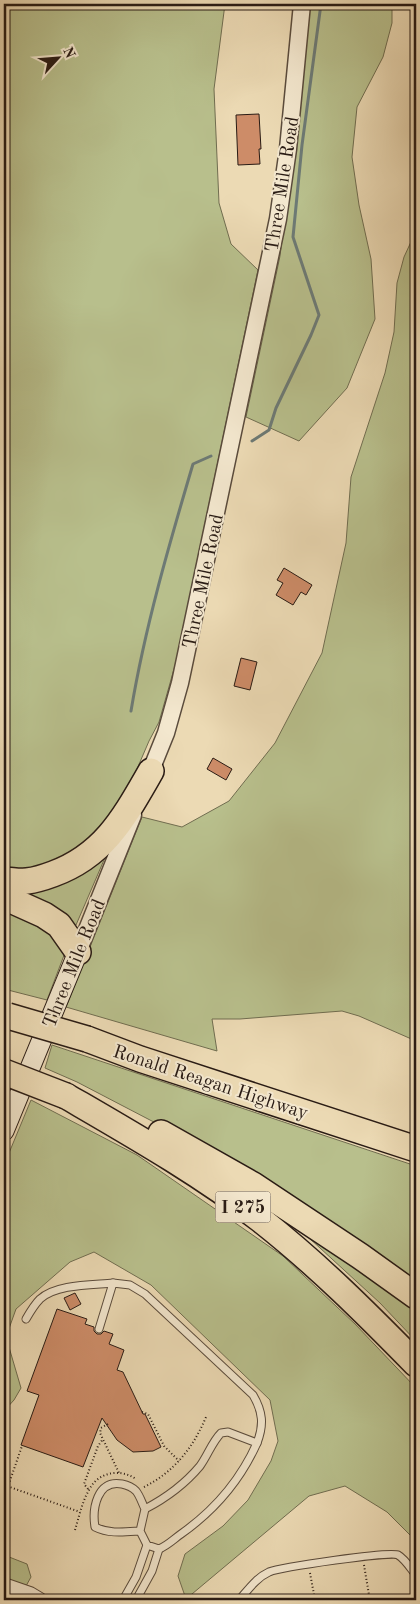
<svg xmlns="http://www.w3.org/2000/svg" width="420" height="1604" viewBox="0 0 420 1604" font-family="'Old Standard TT',serif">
	<rect width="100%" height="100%" fill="#ecdab4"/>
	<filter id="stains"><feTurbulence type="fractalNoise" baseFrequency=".004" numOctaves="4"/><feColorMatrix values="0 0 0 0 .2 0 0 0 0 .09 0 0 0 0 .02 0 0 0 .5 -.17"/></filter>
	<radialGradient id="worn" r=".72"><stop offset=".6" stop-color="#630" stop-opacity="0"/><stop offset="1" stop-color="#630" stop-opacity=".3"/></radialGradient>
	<g fill="#b8bf8c" stroke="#706d50">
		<path d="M4,4H225L214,89L219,203L231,244L258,270L176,662L159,722L149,741L131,783L86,849L36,870H4Z"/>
		<path d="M310,4H392V23L383,57L357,107L352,157L359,205L371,259L375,319L347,388L299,441L246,417L280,256Z"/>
		<path d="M416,231V1041L359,1016L342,1011L240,1019H212L217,1051L66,1007L142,817L182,827L229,801L275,743L322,653L346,543L351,477L385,373L394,332L397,283L404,257Z"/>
		<path d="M107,853L76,925L74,927L4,886Z"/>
		<path d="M4,905L46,923L66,950L47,1000L4,989Z"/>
		<path d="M52,1045L416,1166V1289L244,1169L77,1082L45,1068Z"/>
		<path d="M31,1100L137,1155L283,1256L355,1324L416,1388V1541L387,1512L345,1486L309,1496L186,1599L178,1576L185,1554L223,1526L248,1500L271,1461L278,1441L270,1400L151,1285L94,1252L70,1262L16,1309L6,1337L21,1388L14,1400L4,1411V1165Z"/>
		<path d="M284,1215L416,1308V1341L380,1303Z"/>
		<path d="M4,1555L27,1564L31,1577L26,1586L4,1580Z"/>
	</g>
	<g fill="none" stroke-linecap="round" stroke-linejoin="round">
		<g stroke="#6d7a75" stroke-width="3">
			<path d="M252,441L269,430L276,408L311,335L319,315L293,237L302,145L321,4"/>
			<path d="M131,711C145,627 169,545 193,464L211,456"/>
		</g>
	</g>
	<g fill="#cd8c68" stroke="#291b14">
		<path d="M259,114L261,149H259L260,164L238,165L236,115Z"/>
		<path d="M284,568L312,585L306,595L301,592L293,605L276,595L283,583L277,580Z"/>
		<path d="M241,658L257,662L250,690L234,686Z"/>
		<path d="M213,758L232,769L226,780L207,769Z"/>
		<path d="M75,1293L81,1304L70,1310L64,1298Z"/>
		<path d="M57,1309L87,1319L85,1324L94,1327V1331L97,1334H101L104,1331L113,1334L109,1344L124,1350L117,1370L123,1372L143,1414H145L161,1447L153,1451L133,1452L117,1440L102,1418L83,1467L21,1445L39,1395L27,1391Z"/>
	</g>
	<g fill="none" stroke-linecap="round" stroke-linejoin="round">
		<g stroke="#5a4b3c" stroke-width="9">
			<g id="service">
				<path d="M26,1319C30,1312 34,1305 40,1299C56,1284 92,1285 113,1283"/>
				<path d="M99,1329L113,1283L130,1285L145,1294L253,1395C263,1412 264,1425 257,1443"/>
				<path d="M140,1531C124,1532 109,1534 95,1527C92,1509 97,1479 122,1484C127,1485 132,1487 136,1491C140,1496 142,1503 145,1509L140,1531L147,1545L159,1549C167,1546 174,1539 181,1534C215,1510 240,1481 257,1443L228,1432L221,1433C212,1442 208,1455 200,1466C185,1484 166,1498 145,1509"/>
				<path d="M123,1600L136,1577L147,1545"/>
				<path d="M136,1600L152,1571L159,1549"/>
				<path d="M239,1600C248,1590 256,1578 269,1572C281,1567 391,1551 398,1555C405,1559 411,1569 416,1575"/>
			</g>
		</g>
		<g stroke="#5a4b3c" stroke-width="16">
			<path id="minor" d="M4,1585L30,1594L40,1600"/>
		</g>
		<g stroke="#5a4b3c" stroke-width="19">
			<g id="tertiary">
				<path d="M147,780L166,733L180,683L278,219L288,149L302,4"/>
				<path d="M78,952L133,815"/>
			</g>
		</g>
		<g stroke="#291b14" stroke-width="21">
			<path id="secondary" d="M4,1131L78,952"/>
		</g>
		<g stroke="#291b14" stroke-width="28">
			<g id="motorway">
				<path d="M4,880C11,880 19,882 27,881C35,880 45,877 53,874C105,855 125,816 151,771"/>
				<path d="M4,897L44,915L59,925L78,952"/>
				<path d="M87,1039L140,1059L416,1149"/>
				<path d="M66,1096C133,1135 200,1173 261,1220C317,1264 367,1314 416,1364"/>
				<path d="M161,1133L253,1185L360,1256L416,1296"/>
			</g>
		</g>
		<g stroke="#291b14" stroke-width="2" stroke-dasharray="1 2.5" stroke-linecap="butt">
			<path d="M142,1412L148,1414L164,1446L179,1461"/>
			<path d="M108,1424L101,1428L100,1433L119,1473"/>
			<path d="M4,1485L80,1512"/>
			<path d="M144,1487C174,1472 193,1448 206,1417"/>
			<path d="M88,1489L84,1484L98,1446L103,1439"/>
			<path d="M4,1498L22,1446"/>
			<path d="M75,1530C79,1517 82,1502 89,1490C98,1472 120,1468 136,1479"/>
			<path d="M364,1565L369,1595"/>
			<path d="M310,1573L315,1600"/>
			<path d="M364,1596L365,1600"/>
		</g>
		<use href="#service" stroke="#f3e7ce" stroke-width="7"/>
		<use href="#minor" stroke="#f3e7ce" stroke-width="14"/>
		<use href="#tertiary" stroke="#f3e7ce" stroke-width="16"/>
		<use href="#secondary" stroke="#f3e7ce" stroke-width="19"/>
		<use href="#motorway" stroke="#ecdab4" stroke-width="25"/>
		<g stroke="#291b14" stroke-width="28" stroke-linecap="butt">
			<g id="motorway-bridge">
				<path d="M8,1016L87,1039"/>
				<path d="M4,1072L66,1096"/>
			</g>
		</g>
		<use href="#motorway-bridge" stroke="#ecdab4" stroke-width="25"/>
	</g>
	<g text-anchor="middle" stroke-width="4" stroke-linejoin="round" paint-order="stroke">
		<rect fill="#f3e7ce" stroke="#66584c" stroke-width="1" x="215.5" y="1191.5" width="55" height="31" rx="4"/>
		<g font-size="18" font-weight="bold" fill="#291b14">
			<text x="243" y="1213">I 275</text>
		</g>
		<g font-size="19" fill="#291b14" stroke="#f3e7ce">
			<text transform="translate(281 184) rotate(-81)" y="7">Three Mile Road</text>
			<text transform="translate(202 581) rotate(-78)" y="7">Three Mile Road</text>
			<text transform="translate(73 963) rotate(-68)" y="7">Three Mile Road</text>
			<text transform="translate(211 1081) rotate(18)" y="7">Ronald Reagan Highway</text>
		</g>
	</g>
	<rect width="420" height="1604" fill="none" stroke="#ecdab4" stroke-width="20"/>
	<rect x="5" y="5" width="410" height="1594" fill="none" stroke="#291b14" stroke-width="2.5"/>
	<rect x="10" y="10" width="400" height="1584" fill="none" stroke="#291b14"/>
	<g transform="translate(58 58) rotate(64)" stroke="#f3e7ce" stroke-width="4" paint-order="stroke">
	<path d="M0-4L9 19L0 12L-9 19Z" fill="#291b14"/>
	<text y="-8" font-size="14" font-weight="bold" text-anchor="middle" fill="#291b14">N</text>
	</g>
	<rect width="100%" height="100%" filter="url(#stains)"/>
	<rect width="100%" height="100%" fill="url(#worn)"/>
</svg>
